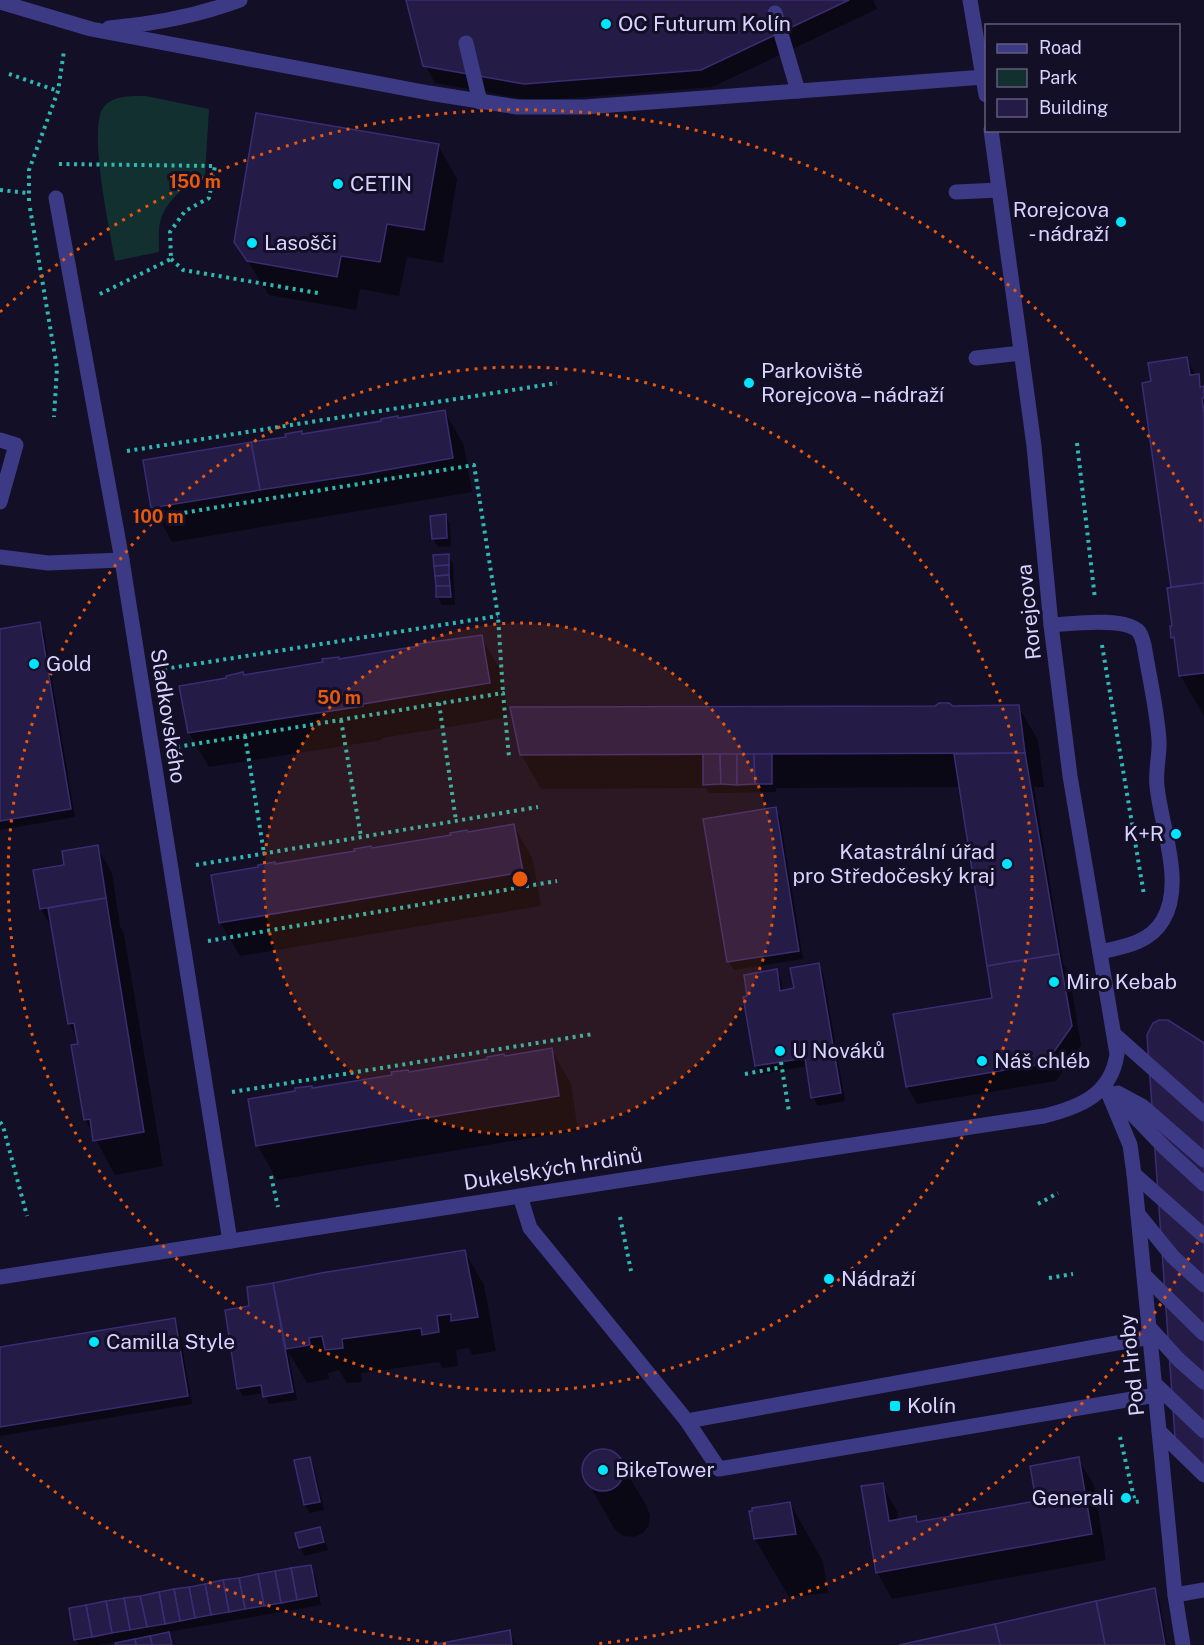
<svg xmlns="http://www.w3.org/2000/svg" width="1204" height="1645" viewBox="0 0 1204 1645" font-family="'Public Sans',sans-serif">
	<rect width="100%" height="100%" fill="#130f26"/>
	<path fill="#12302f" d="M146,96L209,109L205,176C187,183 164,202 160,223C158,232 159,243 159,252L115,261C110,231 88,131 103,108C112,95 131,96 146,96Z"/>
	<g fill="#0007" fill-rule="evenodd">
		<path d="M406,0H873L877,9L712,87L535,101L435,83L425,65Z"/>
		<path d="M438,145L457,179L443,263L407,257L399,296L360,289L356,310L269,295L236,242Z"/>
		<path d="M1186,359L1204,387V716L1180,675L1176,643L1173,637V589L1153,382Z"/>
		<path d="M445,412L464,446L472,492L172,542L153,507L287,438Z"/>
		<path d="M445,516L450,524L451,546L438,547L433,539Z"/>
		<path d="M448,555L453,564L455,605H442L437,596Z"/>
		<path d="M39,624L44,632L75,817L0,830V630Z"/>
		<path d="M481,637L501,671L509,717L382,738V740L209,767L189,733L181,687Z"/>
		<path d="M1018,706L1038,740L1044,787H1034L1063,964L1069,973L1081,1045L1056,1081L917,1104L907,1086L994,999L961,787L776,788V792L709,793L706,788L541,789L521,754L952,708Z"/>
		<path d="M775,809L780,817L803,959L734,970L729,962L705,820Z"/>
		<path d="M514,826L533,860L541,906L240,956L220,922L372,850Z"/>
		<path d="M97,847L112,873L120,926L124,934L163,1166L115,1175L85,1119L79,1040L69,1024L53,930L41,909L66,866ZM100,873H103L108,905L105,906Z"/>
		<path d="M818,964L823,973L845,1101L818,1106L813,1097L808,1066L761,1074L756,1066L749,997L776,971L781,979L783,992L796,989Z"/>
		<path d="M551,1049L571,1084L578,1130L277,1180L258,1146L250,1100Z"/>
		<path d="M464,1251L484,1285L496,1351L472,1355L469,1348L456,1350L458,1366L443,1368L439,1362L361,1373L362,1382L347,1383L339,1370L328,1373L329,1379L307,1383L288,1351L297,1400L269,1404L264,1393L243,1396L238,1388L251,1307L273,1285L321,1275Z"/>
		<path d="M174,1320L179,1328L192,1404L0,1436V1349Z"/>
		<path d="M600,1450L611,1451L618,1458L646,1505L650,1515L649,1525L643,1533L633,1537L623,1536L615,1530L588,1482L583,1472L585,1462L591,1454Z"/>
		<path d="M309,1458L314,1467L324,1510L310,1513L305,1505L296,1461Z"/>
		<path d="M1078,1459L1094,1485L1106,1560L892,1599L877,1572L882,1485L897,1511L899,1521L915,1518L918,1523L1038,1503Z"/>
		<path d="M790,1503L823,1562L828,1593L789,1597L755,1539Z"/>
		<path d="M320,1529L324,1537L328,1550L305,1556L300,1547Z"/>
		<path d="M310,1566L315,1575L321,1605L167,1632L174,1645H117V1642L98,1645H79L76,1640L71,1609Z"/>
		<path d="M1154,1590L1159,1598L1167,1645H906Z"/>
		<path d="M509,1632L516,1645H441Z"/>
	</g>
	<g fill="#241b47" stroke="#3b2d73" stroke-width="1.5">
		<path d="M406,0H849L701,70L524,84L423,66Z"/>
		<path d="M256,113L439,144L424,230L387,224L380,262L341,256L337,277L247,261L234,242Z"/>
		<path d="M1187,357L1190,375L1199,374L1200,387L1204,386V398H1202L1204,413V583L1171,587L1142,383L1151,381L1148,363Z"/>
		<path d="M445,410L453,458L364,474L260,490L251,442L286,437L285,434L302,431V434L381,421V419L398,416V418Z"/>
		<path d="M251,442L260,490L151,508L143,460Z"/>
		<path d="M446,514L447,538L432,539L430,516Z"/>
		<path d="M449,554V565L434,566L433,555Z"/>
		<path d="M449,565V575L435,576L434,566Z"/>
		<path d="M449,575L450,586H436L435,576Z"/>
		<path d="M1204,583V673L1179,676L1174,637L1171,638L1170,626H1172L1167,588Z"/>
		<path d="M436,586H450L451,597H436Z"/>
		<path d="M40,622L71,809L0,821V629Z"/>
		<path d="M482,635L490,683L363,704V706L188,733L179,686L226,678V676L243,672L244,675L323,662L322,659L339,657V659L418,646V644Z"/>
		<path d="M939,703H949L953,706L1019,705L1025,753L520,755L510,707L935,706Z"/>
		<path d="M1025,753L1059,954L987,966L954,754Z"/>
		<path d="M703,754H720L721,784L703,785Z"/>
		<path d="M720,754H737V785L721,784Z"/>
		<path d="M737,754H754L755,784L737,785Z"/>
		<path d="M754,754H772V784H755Z"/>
		<path d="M776,807L799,951L727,962L703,819Z"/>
		<path d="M514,824L523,872L219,923L211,875L258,867V865L275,862V864L355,851L354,849L371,846L372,848L451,835L450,833L467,830L468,832Z"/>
		<path d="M98,845L106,898L40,909L33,870L64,865L62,851Z"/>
		<path d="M106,898L144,1132L93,1141L90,1119L84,1120L71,1045L78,1044L74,1023L68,1024L48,908Z"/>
		<path d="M1059,954L1072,1026L1046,1063L906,1087L893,1014L992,998L987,966Z"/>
		<path d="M819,963L841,1093L811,1098L805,1058L755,1066L743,997L747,996L744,975L777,969L780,991L794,988L790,968Z"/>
		<path d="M1159,1020H1168L1204,1043V1472L1175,1438L1147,1035L1153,1023Z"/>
		<path d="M552,1048L559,1096L256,1146L248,1099L295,1091V1088L312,1086V1088L392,1075L391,1072L408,1070L409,1072L487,1059V1057L504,1054L505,1056Z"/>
		<path d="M465,1250L478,1317L451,1321V1314L437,1316L439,1332L422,1335L421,1328L342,1339L343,1348L325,1350L322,1336L309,1338L310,1345L286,1349L273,1283L321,1273Z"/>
		<path d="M273,1283L293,1392L263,1397L261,1385L237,1389L225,1310L249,1306L247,1287Z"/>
		<path d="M175,1318L188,1396L0,1427V1347Z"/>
		<circle cx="603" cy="1470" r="21"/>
		<path d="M310,1457L320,1502L304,1505L294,1460Z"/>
		<path d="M1079,1457L1092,1534L876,1573L861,1486L883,1483L889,1521L916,1516L917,1522L1036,1501L1030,1466Z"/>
		<path d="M790,1502L796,1534L754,1539L749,1511H752V1508Z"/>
		<path d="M320,1527L324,1542L299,1548L295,1533Z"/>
		<path d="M311,1565L317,1596L297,1600L291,1568Z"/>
		<path d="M291,1568L297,1600L281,1603L275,1571Z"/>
		<path d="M275,1571L281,1603L264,1606L258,1574Z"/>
		<path d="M258,1574L264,1606L245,1609L239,1578Z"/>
		<path d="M239,1578L245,1609L229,1612L223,1580Z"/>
		<path d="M223,1580L229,1612L211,1615L205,1584Z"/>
		<path d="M205,1584L211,1615L195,1618L189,1587Z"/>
		<path d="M189,1587L195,1618L180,1621L174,1589Z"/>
		<path d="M1155,1588L1165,1645H1105L1096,1601Z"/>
		<path d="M174,1589L180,1621L165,1624L159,1592Z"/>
		<path d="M159,1592L165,1624L147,1627L140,1596Z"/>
		<path d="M140,1596L147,1627L130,1630L124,1598Z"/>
		<path d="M124,1598L130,1630L112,1633L106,1601Z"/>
		<path d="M106,1601L112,1633L92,1637L86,1605Z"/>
		<path d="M1096,1601L1105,1645H1000L995,1624Z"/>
		<path d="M86,1605L92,1637L74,1640L69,1608Z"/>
		<path d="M995,1624L1000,1645H899Z"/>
		<path d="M510,1630L512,1645H432Z"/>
		<path d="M169,1632L172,1645H152L150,1636Z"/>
		<path d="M150,1636L152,1645H136L135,1639Z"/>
		<path d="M135,1639L136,1645H116L115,1643Z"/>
	</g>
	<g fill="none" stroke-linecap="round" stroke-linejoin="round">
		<g stroke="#2fb8b0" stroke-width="4" stroke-dasharray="3 4.5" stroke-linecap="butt">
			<path d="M9,74L58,91"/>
			<path d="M59,164L215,166L209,198L185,211L170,232L171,259L98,295"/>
			<path d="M0,190L28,193"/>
			<path d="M29,201V170L58,91L64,51"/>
			<path d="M30,208L57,368L54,417"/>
			<path d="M171,259L183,270L318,293"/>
			<path d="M1077,443L1095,599"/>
			<path d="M127,451L557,383"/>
			<path d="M140,520L474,465L498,616L503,693"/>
			<path d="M1102,645L1144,895"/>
			<path d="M164,669L498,616"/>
			<path d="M439,703L456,821"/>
			<path d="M341,720L361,837"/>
			<path d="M245,736L264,853"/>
			<path d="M177,747L503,693L509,757"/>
			<path d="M196,865L538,807"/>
			<path d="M208,941L557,881"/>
			<path d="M781,1062L789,1112"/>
			<path d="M745,1074L782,1067"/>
			<path d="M232,1092L593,1034"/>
			<path d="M0,1122L3,1126L27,1216"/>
			<path d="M271,1176L278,1207"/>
			<path d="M1038,1204L1058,1193"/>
			<path d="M620,1217L631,1271"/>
			<path d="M1049,1278L1073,1274"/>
			<path d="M1120,1437L1135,1502L1142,1501"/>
		</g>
		<g stroke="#3d3a85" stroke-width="15">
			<path d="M970,0L986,95"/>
			<path d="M0,2L91,29L429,93L517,107H585L984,77"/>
			<path d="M775,13L798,91"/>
			<path d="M109,28C155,24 197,16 240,0"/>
			<path d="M466,43L480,102"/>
			<path d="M956,192L999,190"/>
			<path d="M56,198L122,560L230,1241"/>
			<path d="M976,358L1021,353"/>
			<path d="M0,440L16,445L0,502"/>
			<path d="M0,557L48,563L122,560"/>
			<path d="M1051,625C1070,624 1126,616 1139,632C1141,635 1143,641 1144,645C1149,676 1157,709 1159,740C1160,755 1155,771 1157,786C1161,827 1185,883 1163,920C1150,943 1123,947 1100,952"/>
			<path d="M1114,1034L1204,1114"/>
			<path d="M1105,1085L1130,1145L1134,1174L1175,1595L1183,1645"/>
			<path d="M1118,1093L1142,1106L1204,1160"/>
			<path d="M1113,1094L1166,1149L1204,1184"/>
			<path d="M1134,1174L1204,1236"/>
			<path d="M520,1196L530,1228L687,1421L719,1469L1156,1395"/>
			<path d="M1138,1214L1173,1257L1204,1285"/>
			<path d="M1144,1275L1204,1334"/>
			<path d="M0,1277L700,1168L1044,1116C1080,1107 1111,1095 1117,1054L1070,776L1051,625L1034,446L991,130"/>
			<path d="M1149,1327L1179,1360L1204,1382"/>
			<path d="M1155,1384L1204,1431"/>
			<path d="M687,1421L1150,1337"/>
			<path d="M1159,1431L1204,1475"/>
			<path d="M1175,1595L1204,1590"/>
		</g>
	</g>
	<circle cx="520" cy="879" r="256" fill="#e8590c" fill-opacity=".12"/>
	<g fill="none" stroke="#e8590c" stroke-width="3" stroke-dasharray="3 6">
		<circle cx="520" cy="879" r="256"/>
		<circle cx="520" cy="879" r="512"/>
		<path d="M1202 1234A769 769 0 0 1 594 1644M446 1644A769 769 0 0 1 0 1446M0 312A769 769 0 0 1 1202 524"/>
	</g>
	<g fill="#00e5ff" stroke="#130f26" stroke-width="2">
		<circle cx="606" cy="24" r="6"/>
		<circle cx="338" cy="184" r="6"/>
		<circle cx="1121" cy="222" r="6"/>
		<circle cx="252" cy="243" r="6"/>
		<circle cx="749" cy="383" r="6"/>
		<circle cx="34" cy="664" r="6"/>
		<circle cx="1176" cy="834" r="6"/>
		<circle cx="1007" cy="864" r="6"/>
		<circle cx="1054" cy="982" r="6"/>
		<circle cx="780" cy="1051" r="6"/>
		<circle cx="982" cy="1061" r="6"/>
		<circle cx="829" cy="1279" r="6"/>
		<circle cx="94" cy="1342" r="6"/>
		<rect x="889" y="1400" width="12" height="12" rx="3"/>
		<circle cx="603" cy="1470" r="6"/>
		<circle cx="1126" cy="1498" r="6"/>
	</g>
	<g text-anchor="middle" stroke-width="6" stroke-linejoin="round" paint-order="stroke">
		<g font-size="21" fill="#d9d4ff" stroke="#130f26" text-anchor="start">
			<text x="618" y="31">OC Futurum Kolín</text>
			<text x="350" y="191">CETIN</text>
			<text x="1109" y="217" text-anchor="end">Rorejcova<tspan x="1109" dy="24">- nádraží</tspan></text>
			<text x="264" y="250">Lasošči</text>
			<text x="761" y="378">Parkoviště<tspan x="761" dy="24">Rorejcova – nádraží</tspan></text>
			<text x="46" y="671">Gold</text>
			<text x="1164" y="841" text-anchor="end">K+R</text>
			<text x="995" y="859" text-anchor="end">Katastrální úřad<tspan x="995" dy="24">pro Středočeský kraj</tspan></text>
			<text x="1066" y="989">Miro Kebab</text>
			<text x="792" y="1058">U Nováků</text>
			<text x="994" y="1068">Náš chléb</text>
			<text x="841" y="1286">Nádraží</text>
			<text x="106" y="1349">Camilla Style</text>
			<text x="907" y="1413">Kolín</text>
			<text x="615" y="1477">BikeTower</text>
			<text x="1114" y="1505" text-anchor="end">Generali</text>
		</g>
		<g font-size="21" fill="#d9d4ff" stroke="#130f26">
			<text transform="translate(1029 612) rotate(-96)" y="7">Rorejcova</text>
			<text transform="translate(168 716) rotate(81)" y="7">Sladkovského</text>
			<text transform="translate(553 1169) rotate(-9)" y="7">Dukelských hrdinů</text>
			<text transform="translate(1132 1365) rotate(-96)" y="7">Pod Hroby</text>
		</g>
	</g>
	<circle cx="520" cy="879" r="9" fill="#e8590c" stroke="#130f26" stroke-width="3"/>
	<g font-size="18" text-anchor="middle" font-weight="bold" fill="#e8590c" stroke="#130f26" stroke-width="6" stroke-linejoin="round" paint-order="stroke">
		<text x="195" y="188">150 m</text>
		<text x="158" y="523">100 m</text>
		<text x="339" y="704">50 m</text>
	</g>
	<rect x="985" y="24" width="195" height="108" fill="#130f26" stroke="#625e7d" stroke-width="1.5"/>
	<rect x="997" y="44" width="30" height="9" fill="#3d3a85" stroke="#625e7d" stroke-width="1.5"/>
	<text x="1039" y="54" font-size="18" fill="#d9d4ff">Road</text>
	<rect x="997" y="69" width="30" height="18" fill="#12302f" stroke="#625e7d" stroke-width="1.5"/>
	<text x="1039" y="84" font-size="18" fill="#d9d4ff">Park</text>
	<rect x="997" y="99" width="30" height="18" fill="#241b47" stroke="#625e7d" stroke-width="1.5"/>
	<text x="1039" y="114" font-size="18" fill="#d9d4ff">Building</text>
</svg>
